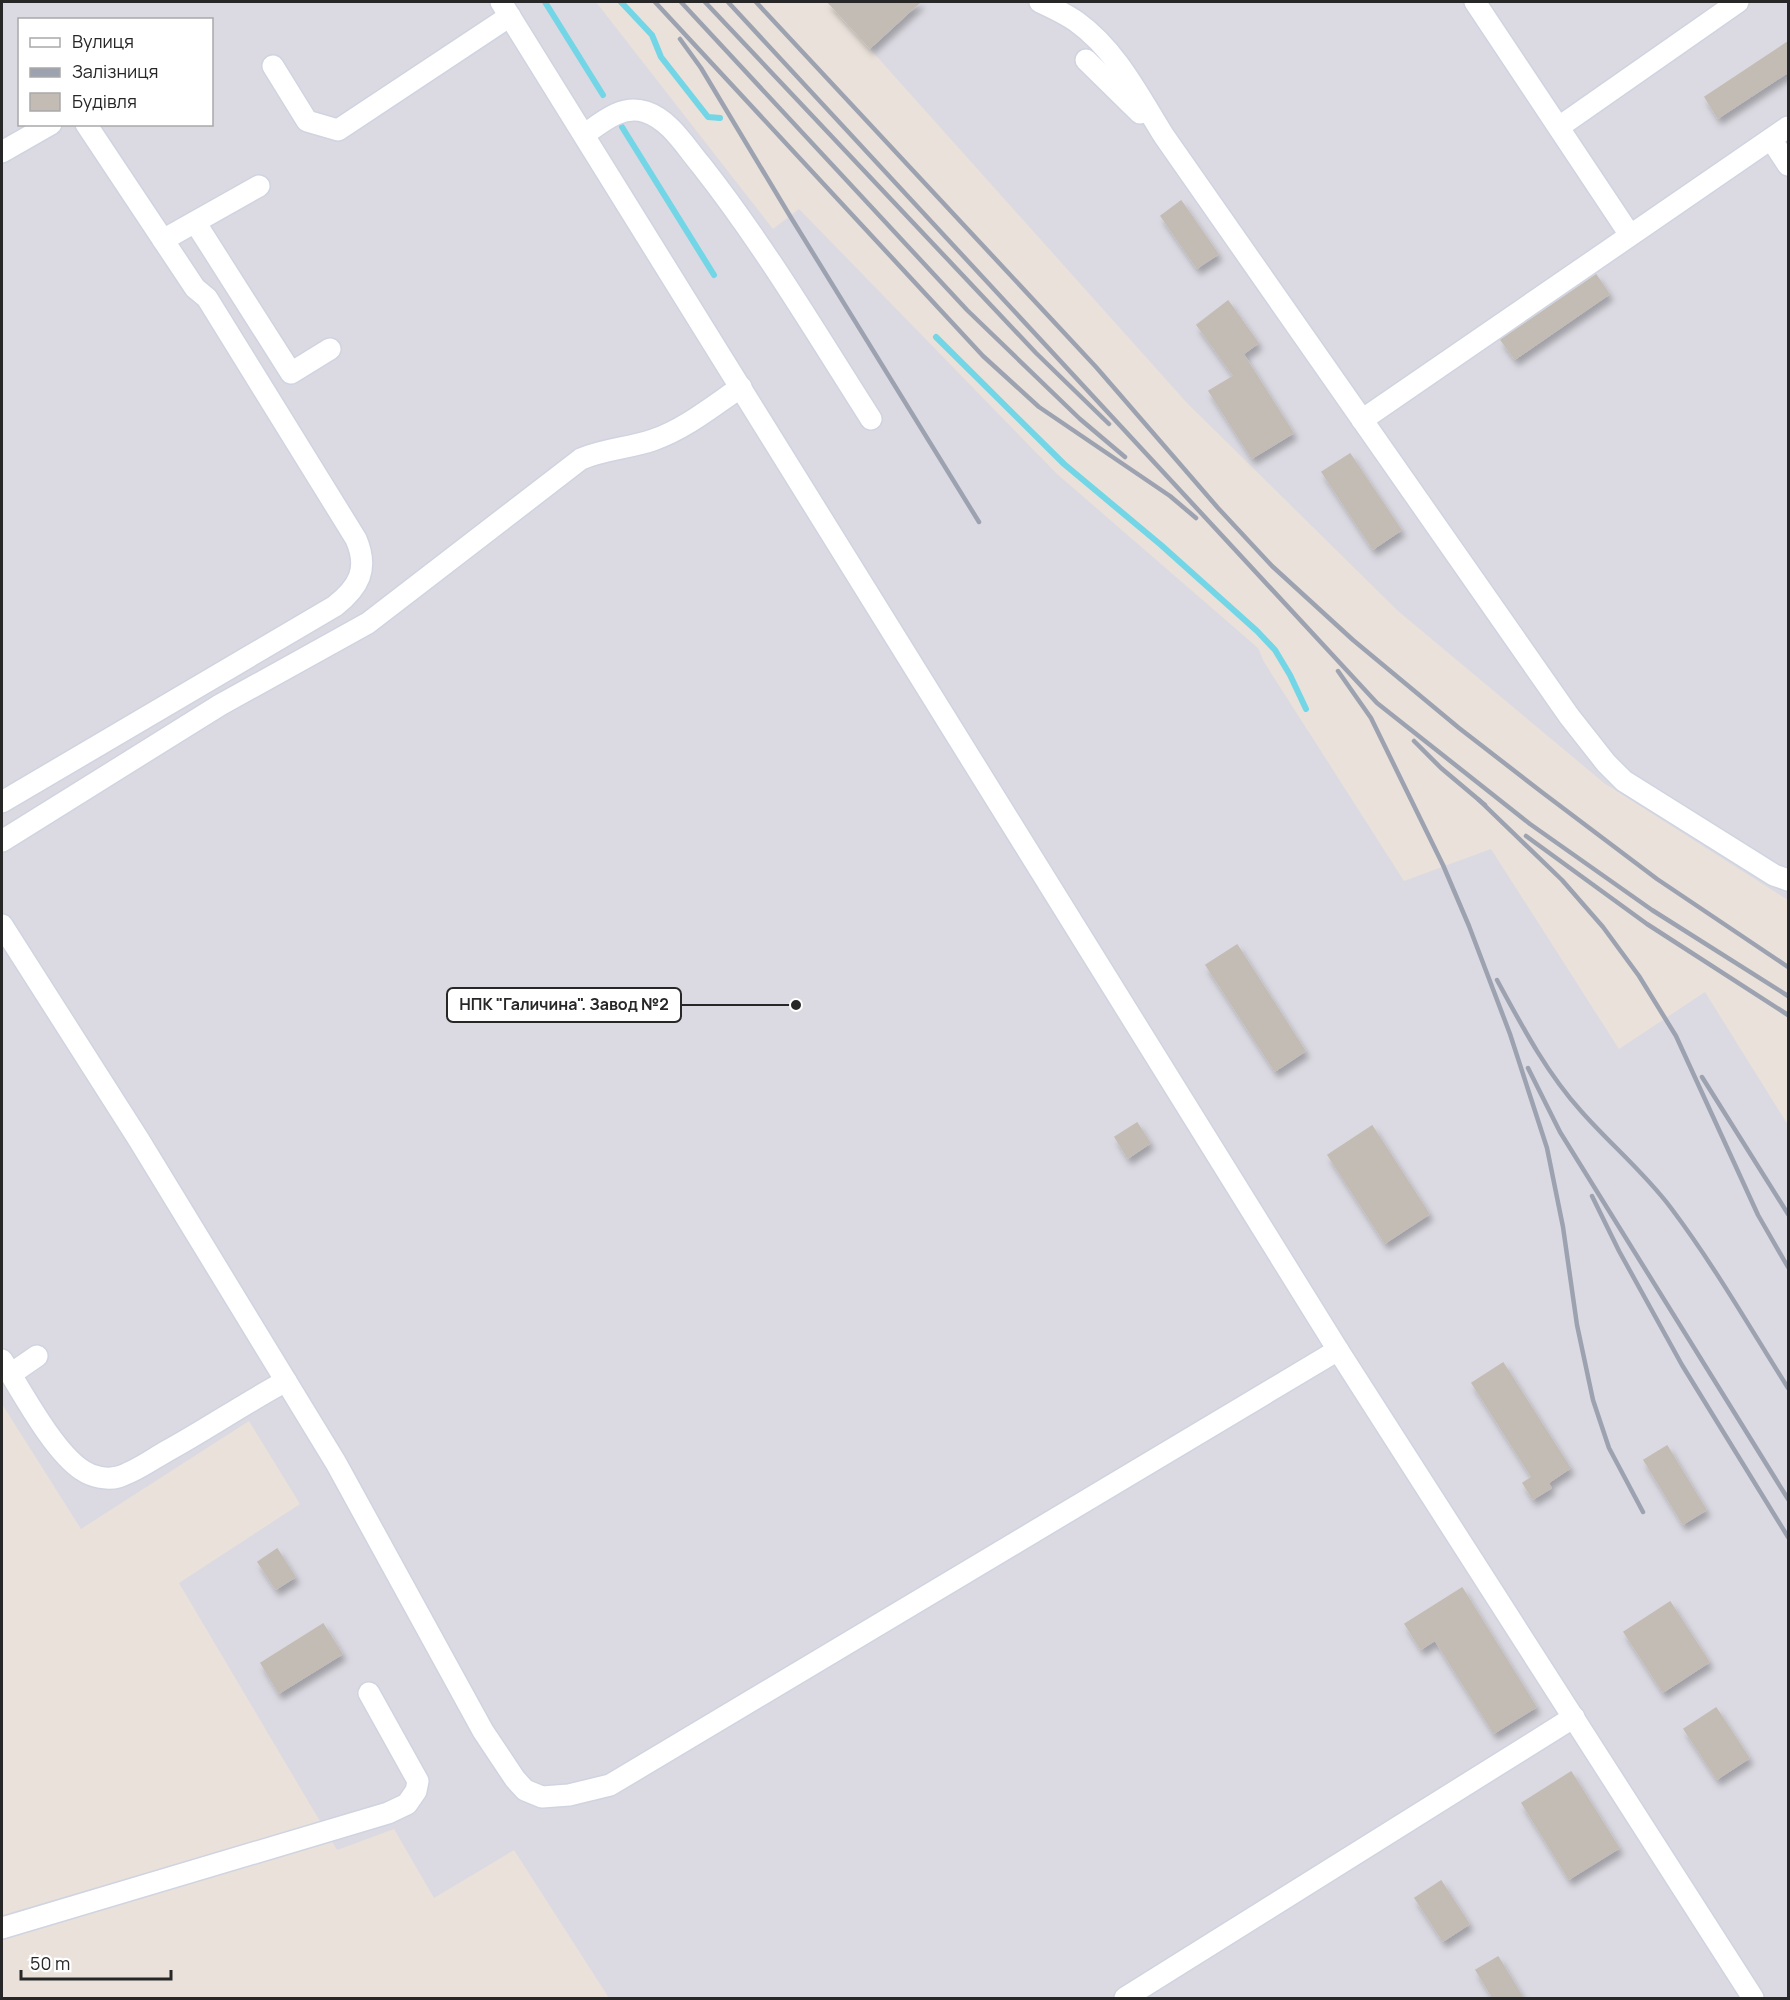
<svg xmlns="http://www.w3.org/2000/svg" width="1790" height="2000" viewBox="0 0 1790 2000" font-family="Manrope,sans-serif">
	<defs>
		<filter id="shadow"><feDropShadow dx="3.5" dy="6" stdDeviation="3" flood-color="#0004"/></filter>
	</defs>
	<rect width="100%" height="100%" fill="#e9e1da"/>
	<g fill="#dbdae2" fill-rule="evenodd">
		<path d="M2,2H596L773,229L799,209L1057,474L1258,648L1264,662L1404,881L1491,849L1619,1049L1705,992L1788,1125V1998H609L514,1850L434,1898L394,1829L337,1850L179,1583L300,1504L249,1421L81,1529L2,1404ZM20,20H212V124H20Z"/>
		<path d="M828,2H1788V900L1604,783L1398,611L1187,403Z"/>
	</g>
	<g fill="none" stroke-linecap="round" stroke-linejoin="round">
		<g stroke="#72d6e6" stroke-width="6">
			<path d="M545,2L603,95"/>
			<path d="M621,2L652,35L661,57L708,117L720,118"/>
			<path d="M622,127L714,275"/>
			<path d="M936,337L1064,464L1161,545L1257,631L1275,650L1290,675L1306,709"/>
		</g>
	</g>
	<g fill="#c2bcb5" stroke="#c4bcb4" stroke-width="1.5" filter="url(#shadow)">
		<path d="M828,2H920L870,48Z"/>
		<path d="M1788,42V72L1718,118L1705,97Z"/>
		<path d="M1181,201L1218,254L1197,268L1161,216Z"/>
		<path d="M1596,275L1609,294L1515,359L1501,340Z"/>
		<path d="M1228,301L1258,343L1243,354L1293,433L1252,458L1209,391L1234,376L1197,325Z"/>
		<path d="M1350,454L1401,530L1373,549L1322,472Z"/>
		<path d="M1237,945L1305,1051L1275,1071L1206,965Z"/>
		<path d="M1137,1123L1150,1143L1128,1158L1115,1137Z"/>
		<path d="M1372,1126L1429,1214L1385,1243L1328,1155Z"/>
		<path d="M1503,1363L1570,1468L1548,1483L1551,1488L1533,1499L1523,1483L1532,1477L1472,1383Z"/>
		<path d="M1667,1446L1706,1510L1683,1524L1644,1460Z"/>
		<path d="M277,1549L295,1577L276,1589L258,1562Z"/>
		<path d="M1462,1588L1536,1707L1494,1733L1435,1640L1421,1649L1405,1624Z"/>
		<path d="M1670,1602L1709,1662L1663,1692L1624,1632Z"/>
		<path d="M323,1624L342,1654L279,1693L261,1663Z"/>
		<path d="M1716,1708L1749,1758L1717,1779L1684,1729Z"/>
		<path d="M1571,1772L1619,1848L1569,1879L1522,1803Z"/>
		<path d="M1441,1881L1469,1924L1443,1941L1415,1898Z"/>
		<path d="M1498,1957L1523,1998H1493L1476,1970Z"/>
	</g>
	<g fill="none" stroke-linecap="round" stroke-linejoin="round">
		<g stroke="#cfd4e0" stroke-width="24">
			<g id="minor">
				<path d="M501,2L1338,1350L1753,1998"/>
				<path d="M1040,2C1053,8 1066,14 1077,22C1116,50 1139,96 1164,136L1569,716L1606,763L1624,781L1774,875L1788,880"/>
				<path d="M1475,2L1630,235"/>
				<path d="M1086,60L1140,113"/>
				<path d="M273,66L307,121L338,130L510,16"/>
				<path d="M1559,127L1738,2"/>
				<path d="M584,135C602,122 622,104 646,112C670,120 685,146 701,165C764,245 816,333 871,419"/>
				<path d="M1771,139L1788,165"/>
				<path d="M2,152L51,124"/>
				<path d="M195,222L291,373L330,349"/>
				<path d="M163,240L259,186"/>
				<path d="M1362,420L1788,127"/>
				<path d="M2,802L335,606C359,587 369,569 356,539L207,298L195,288L86,124"/>
				<path d="M2,841L220,705L368,623L581,459C604,449 630,448 653,440C685,429 713,406 741,387"/>
				<path d="M2,925L139,1140L336,1463L483,1731L515,1779L525,1790L542,1797L569,1795L610,1785L1338,1350"/>
				<path d="M2,1360C21,1390 53,1451 82,1470C92,1477 107,1480 118,1477C135,1472 151,1460 167,1451C207,1429 245,1403 286,1381"/>
				<path d="M11,1374L37,1356"/>
				<path d="M2,1928L388,1813L407,1804L416,1791L418,1781L369,1693"/>
				<path d="M1125,1998L1574,1717"/>
			</g>
		</g>
		<use href="#minor" stroke="#fff" stroke-width="21"/>
		<g stroke="#9da2b1" stroke-width="4.5">
			<path d="M655,2L983,356L1039,407L1170,496L1196,518"/>
			<path d="M681,2L967,310L1080,419L1125,457"/>
			<path d="M705,2L1036,353L1109,424"/>
			<path d="M728,2L1377,703L1530,824L1652,910L1788,996"/>
			<path d="M756,2L1096,367L1218,508L1272,566L1353,640L1459,728L1543,793L1657,879L1788,967"/>
			<path d="M680,39L701,68L790,216L979,522"/>
			<path d="M1338,671L1371,718L1443,865L1469,926L1510,1034L1547,1148L1563,1227L1577,1325L1593,1400L1609,1448L1643,1512"/>
			<path d="M1414,741L1441,768L1485,805"/>
			<path d="M1479,800L1562,880L1603,927L1639,976L1676,1036L1758,1215L1788,1267"/>
			<path d="M1526,836L1647,924L1788,1015"/>
			<path d="M1497,980C1522,1026 1546,1072 1581,1111C1610,1144 1644,1172 1671,1208C1714,1265 1750,1328 1788,1388"/>
			<path d="M1528,1068L1560,1132L1788,1499"/>
			<path d="M1702,1077L1788,1214"/>
			<path d="M1592,1196L1619,1251L1682,1365L1788,1537"/>
		</g>
	</g>
	<path fill="none" stroke="#272727" stroke-width="2" d="M796 1005L681 1005"/>
	<circle fill="#272727" stroke="#fff" stroke-width="2" cx="796" cy="1005" r="6"/>
	<rect fill="#fff" stroke="#272727" stroke-width="2" x="447" y="988" width="234" height="34" rx="6"/>
	<g font-size="16" text-anchor="middle" font-weight="bold" fill="#272727">
		<text x="564" y="1010">НПК "Галичина". Завод №2</text>
	</g>
	<rect width="1790" height="2000" fill="none" stroke="#272727" stroke-width="6"/>
	<rect x="18" y="18" width="195" height="108" fill="#ffffff" stroke="#a9a9a9" stroke-width="1.5"/>
	<rect x="30" y="38" width="30" height="9" fill="#ffffff" stroke="#a9a9a9" stroke-width="1.5"/>
	<text x="72" y="48" font-size="18" fill="#272727">Вулиця</text>
	<rect x="30" y="68" width="30" height="9" fill="#9da2b1" stroke="#a9a9a9" stroke-width="1.5"/>
	<text x="72" y="78" font-size="18" fill="#272727">Залізниця</text>
	<rect x="30" y="93" width="30" height="18" fill="#c2bcb5" stroke="#a9a9a9" stroke-width="1.5"/>
	<text x="72" y="108" font-size="18" fill="#272727">Будівля</text>
	<path d="M21 1970v9h150v-9" fill="none" stroke="#272727" stroke-width="3"/>
	<text x="30" y="1970" font-size="18" fill="#272727" stroke="#ffffff" stroke-width="4.5" paint-order="stroke">50 m</text>
</svg>
